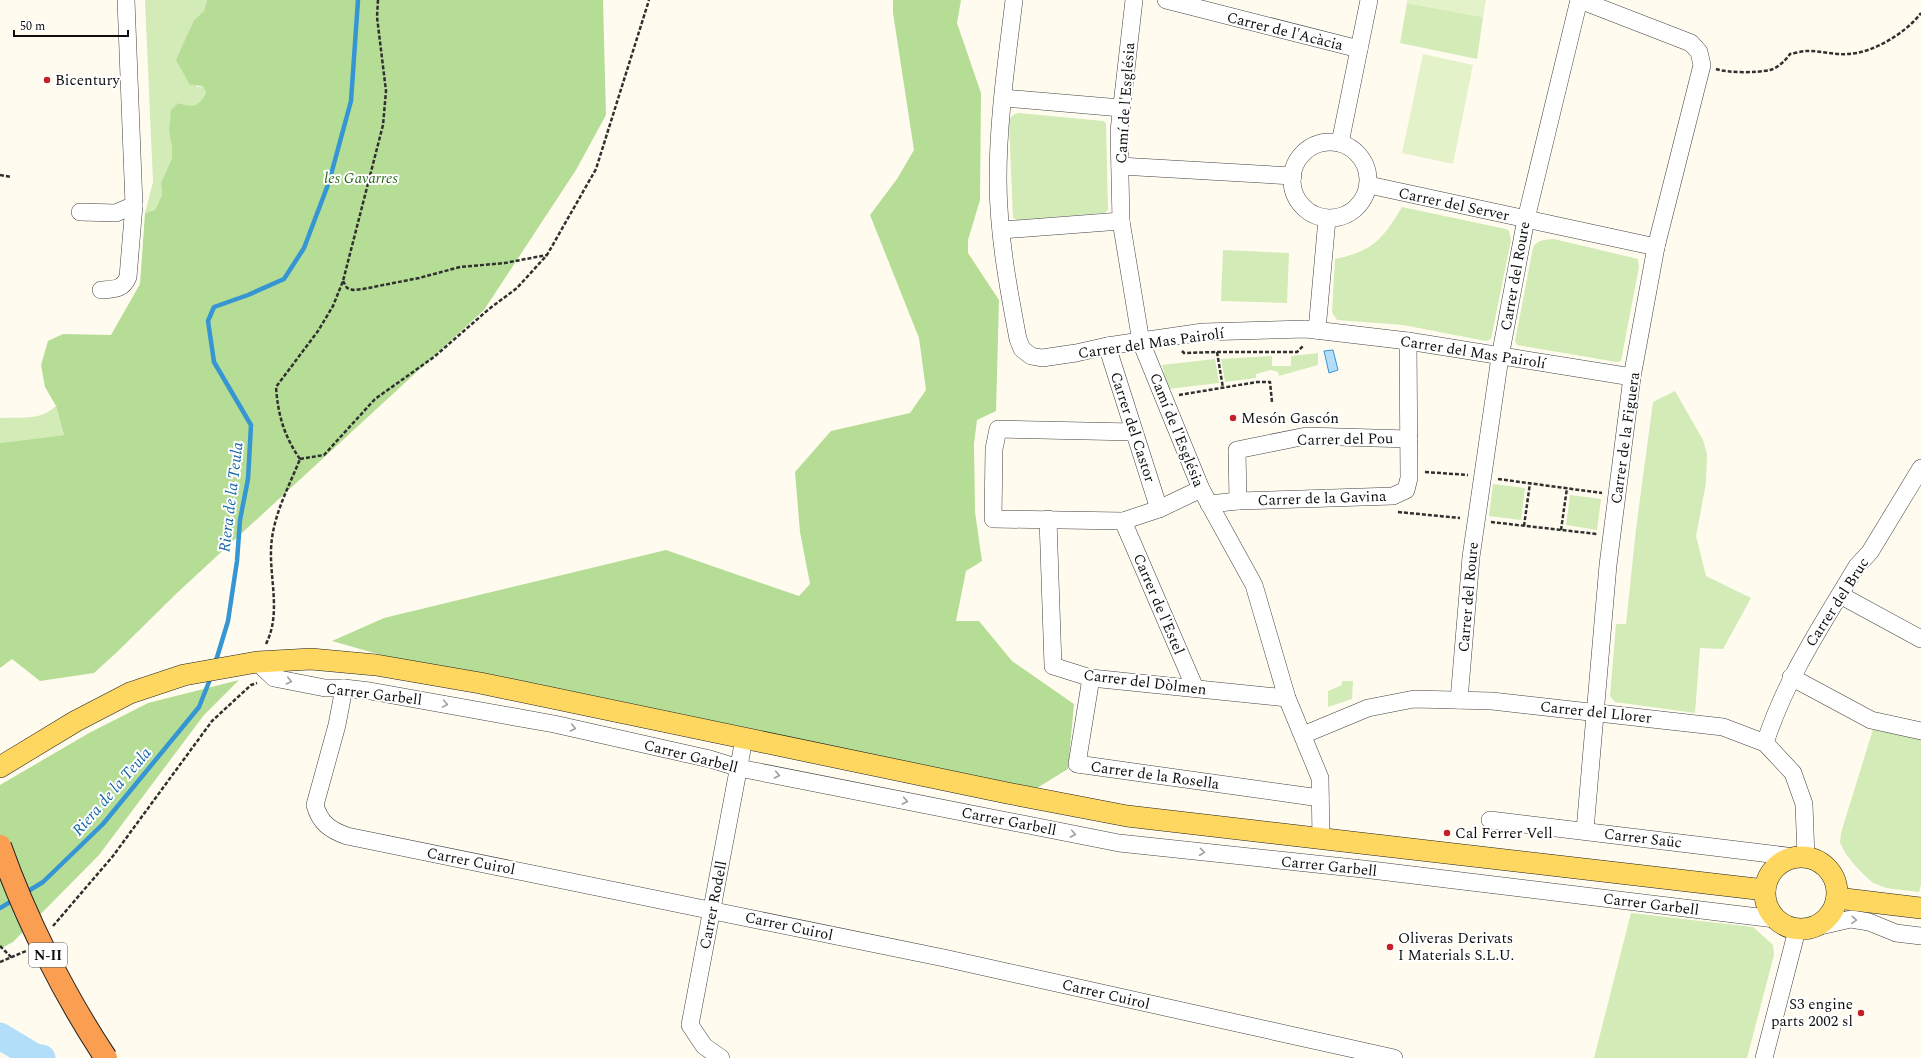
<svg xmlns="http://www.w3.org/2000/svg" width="1921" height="1058" viewBox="0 0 1921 1058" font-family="Spectral,serif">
	<rect width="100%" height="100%" fill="#fffcef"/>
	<g fill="#d2ebb7">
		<path d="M145,0H207L204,11L194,20L177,60L182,70L197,87L203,86L206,93C198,108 194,107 178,103L169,132L172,147V158L161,183L162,195L155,210L145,213L153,182Z"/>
		<path d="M1407,3L1483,17L1477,59L1400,43Z"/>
		<path d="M1019,113L1103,121L1106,123L1108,210L1105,213L1017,220L1013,218L1009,123C1010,117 1012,114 1019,113Z"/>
		<path d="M1402,207L1506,229L1509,231L1511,240L1491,339L1486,341L1403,325L1337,320L1332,312L1335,259C1373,251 1382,240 1402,207Z"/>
		<path d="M1554,239L1638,259L1639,267L1621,361L1617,362L1517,345L1515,341L1533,248C1537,239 1545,240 1554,239Z"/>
		<path d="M1223,250L1289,253L1287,303L1221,301Z"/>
		<path d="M1318,353V365L1279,376L1278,372L1271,370L1256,374V378L1225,382L1221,359L1272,356V366H1291V356Z"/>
		<path d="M1215,359L1219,383L1168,389L1162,365Z"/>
		<path d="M1675,391L1703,440L1707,454L1706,483L1696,536L1706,576L1751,598L1723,649L1700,648L1695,713L1615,702L1610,696L1616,624H1626L1636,529L1653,402Z"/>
		<path d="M56,406L64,435L0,443V418C21,417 40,421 56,406Z"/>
		<path d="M1493,484L1525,488L1521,520L1489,516Z"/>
		<path d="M1570,495L1601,499L1597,530L1566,525Z"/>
		<path d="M1342,681H1353L1352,699L1328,707V691L1342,685Z"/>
		<path d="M1874,726L1921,738V884L1919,892L1886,888L1873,883L1857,868L1846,854L1840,843L1841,833Z"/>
		<path d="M1631,913L1753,927L1773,945L1774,955L1747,1058H1594Z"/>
	</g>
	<g fill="#b6dd96">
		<path d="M207,0H603L606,115L576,170L484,310L178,592L115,654L94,673L40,681L12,659L0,668V443L64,435L56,406L45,387L41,365L48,341L63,334L111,335L140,284L145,213L155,210L162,195L161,183L172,158V147L169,132L171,110L178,103C193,107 198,108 206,93L203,86L190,85L176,60L194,20L204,11Z"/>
		<path d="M893,0H961L957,23L981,93L980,200L968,240V253L999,300L996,411L977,420L974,444L975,512L982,561L966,571L956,621H979L1012,661L1074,704L1068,769L1024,796L480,683L332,641L384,618L666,550L799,596L810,584L800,532L795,472L831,431L910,413L926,390L919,338L870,215L897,179L914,150L893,13Z"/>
		<path d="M239,680L204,715L99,855L13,942L0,949V785L89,733L148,703Z"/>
	</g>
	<g fill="#e4f2c9">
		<path d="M1407,0H1486L1483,17L1407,3Z"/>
		<path d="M1423,54L1473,65L1453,164L1402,153Z"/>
	</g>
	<path fill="#b2def9" stroke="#3695d3" d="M1333,350L1338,370L1329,373L1324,351Z"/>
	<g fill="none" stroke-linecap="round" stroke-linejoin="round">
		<g stroke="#3695d3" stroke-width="4.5">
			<path d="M215,664L228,621L237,561L240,520L248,479L251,425L214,362L208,321L214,307L248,295L284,279L304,248L329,182L351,101L358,0"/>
			<path d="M25,893L43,882L103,824L199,707L211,677"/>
			<path d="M0,908L15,899"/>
		</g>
		<path stroke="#b2def9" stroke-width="27" d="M0,1036L35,1057L42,1058"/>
		<g stroke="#414141" stroke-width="18">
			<g id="minor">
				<path d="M1014,0C1007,59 998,119 998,179C998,232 1008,287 1018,339L1022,349L1031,356L1042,358L1076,353L1107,346L1203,332L1306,329L1408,341L1632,377"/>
				<path d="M1134,0L1119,131L1121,221L1141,342L1201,489L1254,585L1287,698L1320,778L1321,839"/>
				<path d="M1166,0L1359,49"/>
				<path d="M1580,0L1691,43L1699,52L1702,65L1656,247L1632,377L1608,565L1585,830"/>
				<path d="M1004,98L1121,108"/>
				<circle cx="1330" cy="180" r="38"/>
				<path d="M1340,143L1369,0"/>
				<path d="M1120,166L1293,176"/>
				<path d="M1369,185L1656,247"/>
				<path d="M80,212L116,213L134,205L126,0"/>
				<path d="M1002,230L1121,221"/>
				<path d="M101,290C113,289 123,290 128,277L134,205"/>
				<path d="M1317,330L1327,219"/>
				<path d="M1107,346L1159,509"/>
				<path d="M1134,432L998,429L994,449L993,519L1123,521L1159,509L1201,489"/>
				<path d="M1238,501L1237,450L1306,436L1409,439"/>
				<path d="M1209,504L1238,501L1393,496L1406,490L1409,478L1408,341"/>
				<path d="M1048,519L1053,666L1091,678L1287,698"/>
				<path d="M1123,521L1195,688"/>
				<path d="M1840,595L1921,639"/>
				<path d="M257,662L274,678L325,688H344L370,691L554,724L710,759L739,768L1119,843L1363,869L1775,919"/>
				<path d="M1791,677L1871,720L1921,731"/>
				<path d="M1091,678L1077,764L1320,798"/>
				<path d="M344,688L337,725L315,805C320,823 330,830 347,836L944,958L1394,1058"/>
				<path d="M1459,700L1471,557L1500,357L1526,219L1579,0"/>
				<path d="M1303,735L1368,708L1414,699L1492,701L1723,727L1765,743L1793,773L1804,804L1806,857"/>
				<path d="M1765,743C1787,676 1822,625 1857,566L1870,552L1921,468"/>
				<path d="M1490,820L1795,857"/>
				<path d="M1816,927L1851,919L1869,922L1896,933L1921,936"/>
				<path d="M721,1058L704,1046L690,1025L744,739"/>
				<path d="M1764,1058L1797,930"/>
			</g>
		</g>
		<g stroke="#1f1f1f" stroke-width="22">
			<g id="major">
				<path d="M0,767L76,721L130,693L184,675L257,662L311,659L376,665L480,683L1007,793L1127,816L1765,890"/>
				<circle cx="1801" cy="893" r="36"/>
				<path d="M1837,898L1921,908"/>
			</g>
		</g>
		<g stroke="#303030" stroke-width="2.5" stroke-dasharray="4 2" stroke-linecap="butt">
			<path d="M1716,69C1727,73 1758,73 1770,70C1778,68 1785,61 1790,54C1795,53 1802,51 1808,51C1821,51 1834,55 1848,54C1873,53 1906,33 1921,13"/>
			<path d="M0,175L11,177"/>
			<path d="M343,281L347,288L353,290L363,289L419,278L460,267L505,263L547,255"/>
			<path d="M1182,351L1184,353L1217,352L1223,388"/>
			<path d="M1217,352H1297L1304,345"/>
			<path d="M1179,395L1257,382H1270L1272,402"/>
			<path d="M300,459L324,455L375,399L434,357L489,309L517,288L547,255L596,169L649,0"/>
			<path d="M300,459C284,436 278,415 276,387L318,331L333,306L343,281L383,125L386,91L377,17L378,0"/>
			<path d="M1425,472L1468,475"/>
			<path d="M1498,479L1602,493"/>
			<path d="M1398,512L1460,518"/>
			<path d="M1491,522L1597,534"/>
			<path d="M1524,526L1530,483"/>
			<path d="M1561,530L1567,488"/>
			<path d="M266,644C281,614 270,581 271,550C272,517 288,489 300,459"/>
			<path d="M53,926L113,856L212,721L251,685L257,683"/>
			<path d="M0,946L12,958"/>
			<path d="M0,962L26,951"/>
		</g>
		<use href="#minor" stroke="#fff" stroke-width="17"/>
		<use href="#major" stroke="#fed761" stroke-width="21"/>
		<g stroke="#1f1f1f" stroke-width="24" stroke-linecap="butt">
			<path id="highway-bridge" d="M0,846C25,917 64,995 106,1058"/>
		</g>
		<use href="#highway-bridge" stroke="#fa9e52" stroke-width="22"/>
	</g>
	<defs><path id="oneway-chevron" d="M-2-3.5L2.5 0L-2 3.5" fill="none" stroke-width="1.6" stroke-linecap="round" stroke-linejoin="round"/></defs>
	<g stroke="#9f9f9f">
		<use href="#oneway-chevron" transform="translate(289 681) rotate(12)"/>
		<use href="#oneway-chevron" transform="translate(445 704) rotate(10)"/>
		<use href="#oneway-chevron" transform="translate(573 728) rotate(12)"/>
		<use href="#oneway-chevron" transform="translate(777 775) rotate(11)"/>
		<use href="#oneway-chevron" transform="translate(905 801) rotate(11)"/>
		<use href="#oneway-chevron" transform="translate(1073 834) rotate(11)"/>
		<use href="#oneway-chevron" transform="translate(1202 852) rotate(6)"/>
		<use href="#oneway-chevron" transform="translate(1854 920) rotate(4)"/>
	</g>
	<g fill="#c42029" stroke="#fff" stroke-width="1.5">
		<circle cx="47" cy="80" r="4"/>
		<circle cx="1233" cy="418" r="4"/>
		<circle cx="1447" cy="833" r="4"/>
		<circle cx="1390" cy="947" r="4"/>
		<circle cx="1861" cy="1013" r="4"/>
	</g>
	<g text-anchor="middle" stroke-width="4" stroke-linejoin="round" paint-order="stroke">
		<rect fill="#fff" stroke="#565656" stroke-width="1" x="29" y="943" width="38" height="24" rx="3"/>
		<g font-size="14" font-weight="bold" fill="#0e0e0e">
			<text x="48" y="960">N-II</text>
		</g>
		<g font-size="15" fill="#0e0e0e" stroke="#fff">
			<text transform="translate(1285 31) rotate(14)" y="5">Carrer de l'Acàcia</text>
			<text transform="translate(1125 103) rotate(-86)" y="5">Camí de l'Església</text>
			<text transform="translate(1454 204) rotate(12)" y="5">Carrer del Server</text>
			<text transform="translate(1515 276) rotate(-80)" y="5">Carrer del Roure</text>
			<text transform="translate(1151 343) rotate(-8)" y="5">Carrer del Mas Pairolí</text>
			<text transform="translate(1473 352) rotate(9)" y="5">Carrer del Mas Pairolí</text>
			<text transform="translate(1133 427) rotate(72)" y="5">Carrer del Castor</text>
			<text transform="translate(1177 430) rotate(68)" y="5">Camí de l'Església</text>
			<text transform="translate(1625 438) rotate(-82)" y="5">Carrer de la Figuera</text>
			<text transform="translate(1345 439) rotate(-1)" y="5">Carrer del Pou</text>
			<text transform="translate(1322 498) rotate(-2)" y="5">Carrer de la Gavina</text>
			<text transform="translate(1468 597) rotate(-85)" y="5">Carrer del Roure</text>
			<text transform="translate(1837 602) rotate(-57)" y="5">Carrer del Bruc</text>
			<text transform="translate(1159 604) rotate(67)" y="5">Carrer de l'Estel</text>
			<text transform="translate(1145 682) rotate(7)" y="5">Carrer del Dòlmen</text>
			<text transform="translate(374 694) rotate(7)" y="5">Carrer Garbell</text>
			<text transform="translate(1596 712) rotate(6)" y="5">Carrer del Llorer</text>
			<text transform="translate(691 756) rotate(14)" y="5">Carrer Garbell</text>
			<text transform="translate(1155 775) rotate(8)" y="5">Carrer de la Rosella</text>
			<text transform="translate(1009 821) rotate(11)" y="5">Carrer Garbell</text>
			<text transform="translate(1643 838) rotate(7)" y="5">Carrer Saüc</text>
			<text transform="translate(471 861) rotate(11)" y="5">Carrer Cuirol</text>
			<text transform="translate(1329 866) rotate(6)" y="5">Carrer Garbell</text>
			<text transform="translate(1651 904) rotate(7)" y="5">Carrer Garbell</text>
			<text transform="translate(713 905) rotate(-79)" y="5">Carrer Rodell</text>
			<text transform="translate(789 926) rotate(12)" y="5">Carrer Cuirol</text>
			<text transform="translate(1106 994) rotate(13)" y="5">Carrer Cuirol</text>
		</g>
		<g font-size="15" fill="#0e0e0e" stroke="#fff" text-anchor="start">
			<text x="55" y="85">Bicentury</text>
			<text x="1241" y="423">Mesón Gascón</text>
			<text x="1455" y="838">Cal Ferrer Vell</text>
			<text x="1398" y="943">Oliveras Derivats<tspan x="1398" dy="17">I Materials S.L.U.</tspan></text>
			<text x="1853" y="1009" text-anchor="end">S3 engine<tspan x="1853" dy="17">parts 2002 sl</tspan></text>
		</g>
		<g font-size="15" font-style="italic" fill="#2c691b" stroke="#fff">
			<text x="361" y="183">les Gavarres</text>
		</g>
		<g font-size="16" font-style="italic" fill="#1266a6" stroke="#fff">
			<text transform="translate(230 497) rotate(-83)" y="6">Riera de la Teula</text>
			<text transform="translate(111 791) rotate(-49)" y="6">Riera de la Teula</text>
		</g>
	</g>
	<path d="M14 30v6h114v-6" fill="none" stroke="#0e0e0e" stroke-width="2"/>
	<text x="20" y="30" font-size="12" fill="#0e0e0e" stroke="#ffffff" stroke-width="3" paint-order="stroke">50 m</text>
</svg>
